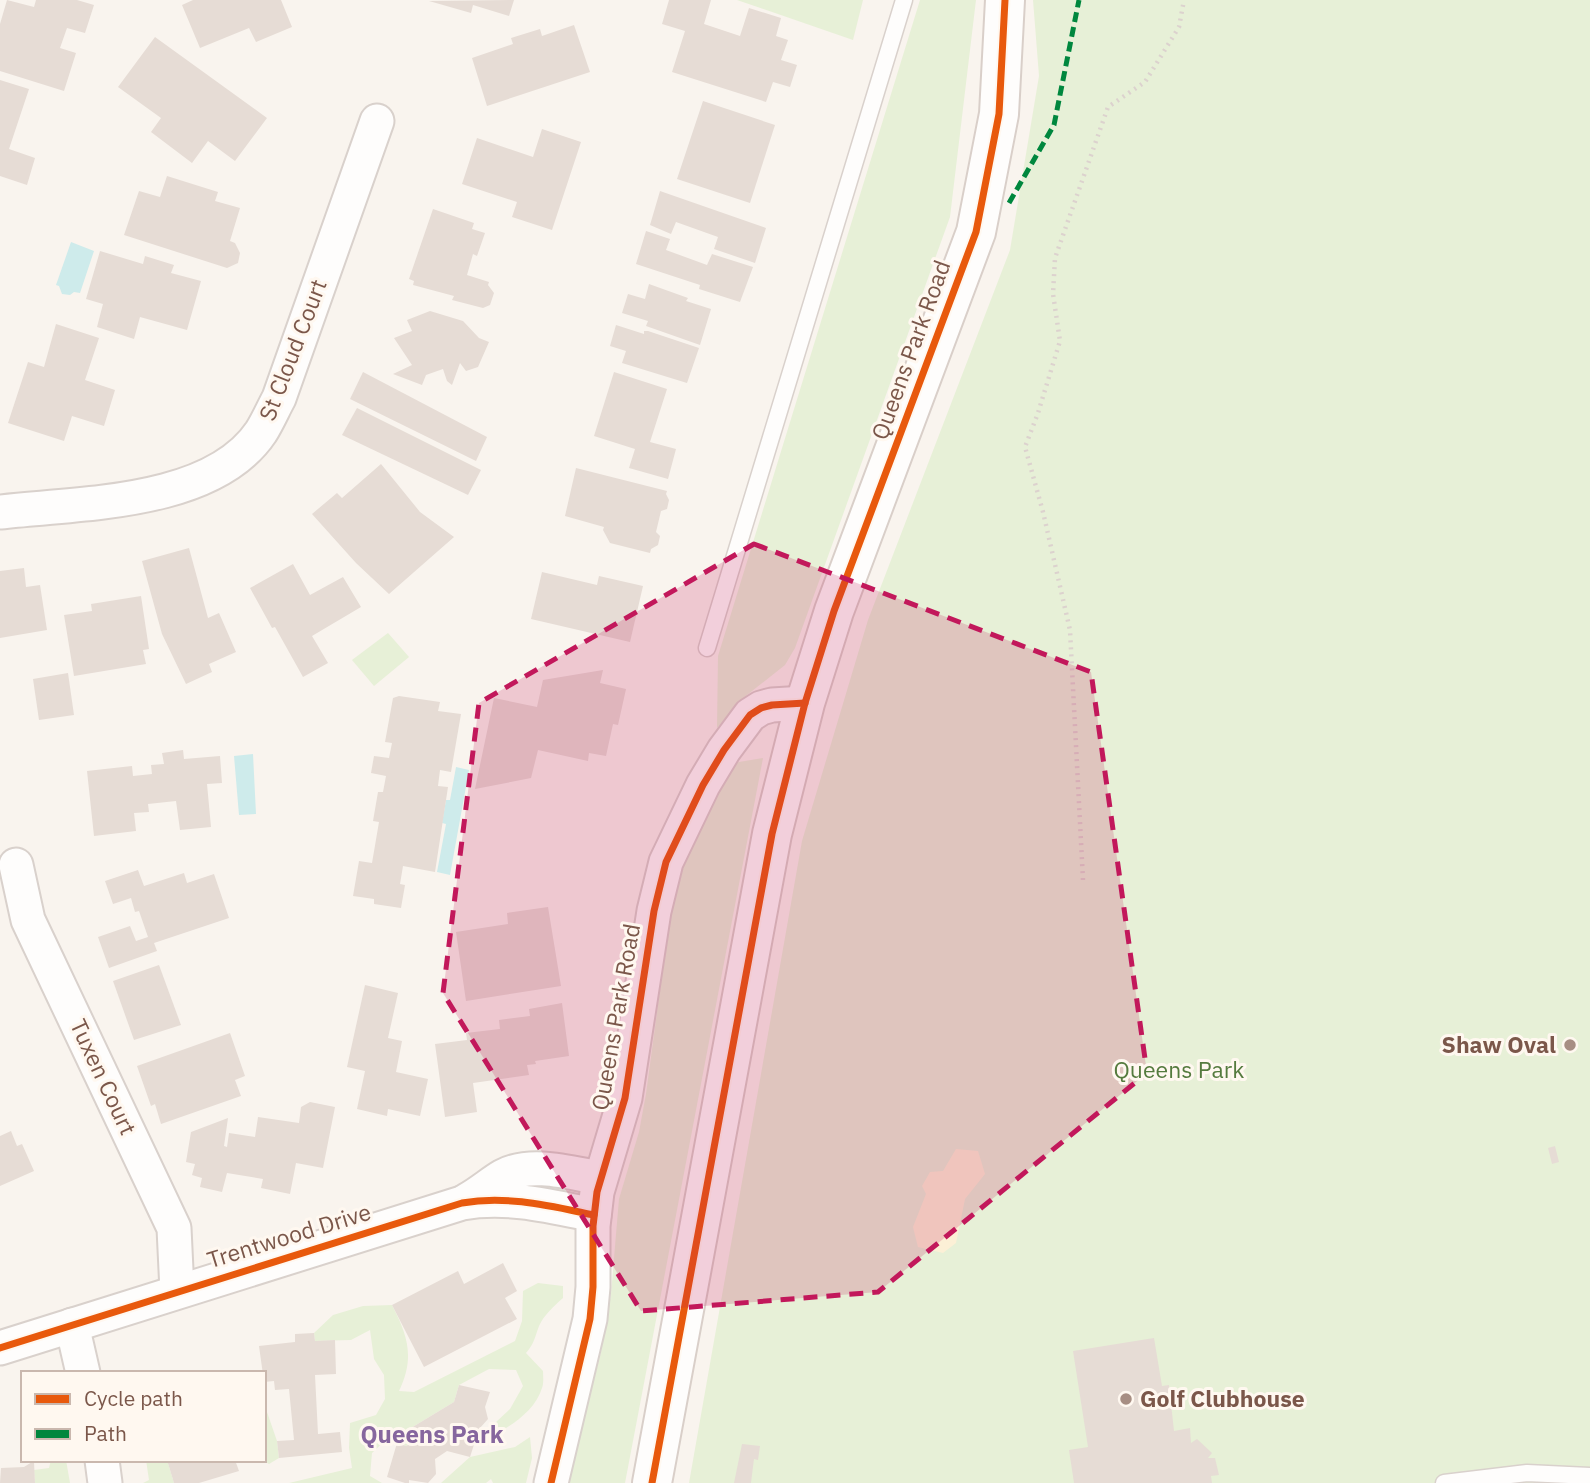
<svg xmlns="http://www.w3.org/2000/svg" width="1590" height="1483" viewBox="0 0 1590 1483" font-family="'IBM Plex Sans',sans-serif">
	<rect width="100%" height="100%" fill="#f9f4ee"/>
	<g fill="#e7f0d7">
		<path d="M737,0H863L853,40Z"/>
		<path d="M920,0H976L950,217L795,648L785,665L747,695L717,728L718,656Z"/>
		<path d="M1033,0H1590V1483H689L802,841L868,620L1010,250L1039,76Z"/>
		<path d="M388,633L409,657L374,686L352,660Z"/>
		<path d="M763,758L625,1483H568L601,1352L611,1294L619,1199L639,1132L646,1094L676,871L733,763Z"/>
		<path d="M538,1283L563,1286V1298C554,1306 544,1315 539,1326C535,1337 534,1344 526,1353L543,1371C543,1376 544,1383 542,1388C536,1408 516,1423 499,1432L495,1423L510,1409L523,1386L516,1370L489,1369L459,1385L454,1402L411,1428L419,1440L406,1446L387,1439L372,1453L370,1476L382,1483H289L352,1468L349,1448L350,1423L376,1415L385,1399L384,1375L374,1359L370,1330L351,1340L315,1341L314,1333L333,1315L363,1306L392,1305C408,1336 415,1358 399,1391L414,1392L515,1341L522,1321L523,1291Z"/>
		<path d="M264,1411L267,1412L277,1441L279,1458L269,1464L262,1460H264Z"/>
		<path d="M530,1437L532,1458L526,1483H493L491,1479L486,1483H441L470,1457L515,1447Z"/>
		<path d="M51,1460H66L70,1483H35L34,1470L49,1468Z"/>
		<path d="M146,1460H167L174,1483H143L149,1480Z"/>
	</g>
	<path fill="#fcf0d6" d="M956,1149L978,1151L985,1174L965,1199L956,1243L943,1253L918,1247L913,1227L926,1194L922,1186L930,1172L943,1171Z"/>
	<g fill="#ceebeb">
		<path d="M71,242L94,251L80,293L74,292L70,295L62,294L59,286L56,285Z"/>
		<path d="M253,754L256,814L239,815L234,756Z"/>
		<path d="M456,767L469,770L450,875L437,872L446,824L442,823L446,800H450Z"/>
	</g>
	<g fill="#e6dcd5">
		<path d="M7,0L34,7L36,0H77L94,5L85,33L67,28L60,48L76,53L64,91L0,71V24Z"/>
		<path d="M193,0H281L292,27L256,42L249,28L200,48L182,5Z"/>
		<path d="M514,0L509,16L473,5L471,13L429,1Z"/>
		<path d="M669,0H711L704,24L740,36L749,8L781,18L776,36L788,40L781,60L797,65L790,87L773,82L766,102L672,72L685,31L662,24Z"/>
		<path d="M574,25L590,72L487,106L472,58L513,44L511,38L540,29L542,36Z"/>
		<path d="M155,37L267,118L235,161L208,141L192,163L151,132L161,118L118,87Z"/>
		<path d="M0,80L29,89L9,149L35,158L27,185L0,176Z"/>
		<path d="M703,101L775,125L750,203L677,179Z"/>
		<path d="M542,129L581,142L552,230L512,217L517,202L462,184L477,138L533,157Z"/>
		<path d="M167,176L218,192L215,201L240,208L230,241L235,243L240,253L238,263L227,268L124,235L139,191L160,197Z"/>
		<path d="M660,191L766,228L755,263L714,249L718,237L676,222L671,234L650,225Z"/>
		<path d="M433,209L474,223L472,229L485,233L477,256L473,254L467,275L489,282L488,285L494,293L490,305L483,308L452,300L454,296L413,285L414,281L409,279Z"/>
		<path d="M646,231L670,239L666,250L707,265L712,254L753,267L740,302L699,289L700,285L636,264Z"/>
		<path d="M100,251L143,264L145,256L174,265L171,273L201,281L187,330L140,317L134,339L97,327L103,304L86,299Z"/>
		<path d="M649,284L688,298L686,301L711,309L700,345L646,326L648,321L622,313L628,294L645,299Z"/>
		<path d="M430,311L463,321L479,338L489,342L478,367L466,371L460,363L452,385L447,381L443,369L426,375L422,385L393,374L412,365L394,338L412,331L407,320Z"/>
		<path d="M56,324L99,338L85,380L115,390L104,426L72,416L64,441L8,423L28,362L44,367Z"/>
		<path d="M616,325L644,334V331H648L699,348L687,383L622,363L626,351L610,346Z"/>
		<path d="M363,372L487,437L476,461L350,399Z"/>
		<path d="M614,372L667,389L650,442L676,449L668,479L629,468L635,449L594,436Z"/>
		<path d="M357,408L481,470L468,495L342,435Z"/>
		<path d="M381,464L420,512L454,537L389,594L356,563L312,514L337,493L342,498Z"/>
		<path d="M576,468L667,491L666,494L669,500L667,509L661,511L656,532L660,536L658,545L651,549L650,553L610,543L603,530L604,527L565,516Z"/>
		<path d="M189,548L208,618L219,613L236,652L209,664L212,672L186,684L162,634L142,561Z"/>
		<path d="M293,564L310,595L343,577L361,607L312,636L328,663L303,677L275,627L272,628L250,588Z"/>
		<path d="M24,568L26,587L40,585L47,630L0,638V571Z"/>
		<path d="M542,572L597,585L599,576L643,586L630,642L531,619Z"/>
		<path d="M141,596L149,649L143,650L146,664L74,676L64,615L92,611L91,604Z"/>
		<path d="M603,670L600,683L626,689L618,725L613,724L606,756L589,753L588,761L538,750L531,778L475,789L494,698L537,707L543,680Z"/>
		<path d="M68,673L74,715L39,720L33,679Z"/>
		<path d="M399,696L440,702L438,711L461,714L451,772L440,770L438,786L448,787L435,872L403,866L400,884L405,885L401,908L374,904V899L353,896L359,861L372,863L379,822L373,821L378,792H383L386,776L371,773L374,756L389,758L392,743L385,742L393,698Z"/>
		<path d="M183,750L184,759L220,756L222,783L207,784L211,827L180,830L176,801L148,804L149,812L134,813L136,831L94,836L87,771L132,766L133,776L152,774L151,765L164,764L162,753Z"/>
		<path d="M138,870L144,886L184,873L187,883L214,874L229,918L154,943L157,951L109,968L98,937L130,926L136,941L148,937L139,911L135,912L131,898L113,904L105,881Z"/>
		<path d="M548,907L561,986L466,1001L456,932L508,924L507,913Z"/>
		<path d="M159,965L181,1025L134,1040L113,981Z"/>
		<path d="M365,985L398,993L388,1038L402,1041L396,1072L428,1079L420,1116L388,1109L387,1116L357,1109L365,1071L347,1067Z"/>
		<path d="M562,1003L569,1056L535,1061L536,1064L527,1065L529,1075L473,1083L477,1112L445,1117L435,1044L467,1040L466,1033L500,1029L499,1020L530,1016L529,1009Z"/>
		<path d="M230,1033L245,1076L235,1080L241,1096L161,1124L155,1104L151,1106L137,1066Z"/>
		<path d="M310,1102L335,1107L323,1168L296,1163L290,1194L261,1188L263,1179L227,1173L222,1192L200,1187L202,1178L192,1175L195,1164L186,1162L191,1132L228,1118L224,1146L227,1147L229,1133L255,1137L258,1117L299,1123L301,1107Z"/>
		<path d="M11,1131L17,1146L22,1144L34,1171L0,1186V1136Z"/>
		<path d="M1555,1146L1559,1162L1552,1164L1548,1148Z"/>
		<path d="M503,1263L517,1291L505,1298L517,1319L424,1367L392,1305L458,1271L464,1284Z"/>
		<path d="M314,1333L315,1341L335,1340L336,1374L315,1375L318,1434L340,1432L342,1452L279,1458L277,1441L294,1440L289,1389L275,1390L274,1381L264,1382L259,1346L295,1342V1334Z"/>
		<path d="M1154,1338L1162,1386L1169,1385L1174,1431L1190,1428L1191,1443L1197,1439L1212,1453L1208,1458H1215L1219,1475L1211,1476L1212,1483H1074L1069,1450L1088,1447L1073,1351Z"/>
		<path d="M459,1385L490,1392L485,1407L488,1419L479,1429L470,1457L447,1451L435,1459L436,1474L428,1483L409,1480V1483H405L387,1477L397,1443L406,1446L419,1440L411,1428L454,1402Z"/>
		<path d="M742,1444L760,1446L758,1460L754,1459L751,1483H734Z"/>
		<path d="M167,1460H235L239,1471L199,1483H174Z"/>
		<path d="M32,1462H34L35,1483H0L1,1468L24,1467Z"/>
	</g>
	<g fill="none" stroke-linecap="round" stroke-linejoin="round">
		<g stroke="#d9d1cc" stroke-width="19">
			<g id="service">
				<path d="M707,648L904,0"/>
				<path d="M1444,1483L1527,1473L1590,1476"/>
			</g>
		</g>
		<g stroke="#d9d1cc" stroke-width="37">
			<g id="minor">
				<path d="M0,512C79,503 212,505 261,432C268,421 273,409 279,398L377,121"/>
				<path d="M16,865L28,920L174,1228L177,1291"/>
				<path d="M467,1200C480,1193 491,1183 503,1176C531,1161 571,1173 600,1178"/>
				<path d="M72,1325L83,1373"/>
				<path d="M0,1348L462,1203C507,1195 550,1206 594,1215"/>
				<path d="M102,1460L105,1483"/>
				<path d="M551,1483L590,1319L593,1287V1226L597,1192L625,1098L654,911L666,862L703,785L724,750L750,715L761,708L772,705L805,703"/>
			</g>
		</g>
		<g stroke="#d9cfc9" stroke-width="42">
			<path id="secondary" d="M652,1483L772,834L805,703L834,611L976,232L999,114L1005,0"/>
		</g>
		<path stroke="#dcd2ce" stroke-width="4.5" stroke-dasharray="2 5" stroke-linecap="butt" d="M1083,880L1070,630L1043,512L1025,447L1038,413L1060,341L1053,294L1055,258L1108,107L1145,82L1179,27L1184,0"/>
		<use href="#service" stroke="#fefdfc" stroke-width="16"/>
		<use href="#minor" stroke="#fefdfc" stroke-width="33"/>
		<use href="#secondary" stroke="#fefdfc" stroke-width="38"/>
		<path stroke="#00873e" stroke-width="5" stroke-dasharray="10 5" stroke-linecap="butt" d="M1009,203L1054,125L1079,0"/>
		<g stroke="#fff8f0" stroke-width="11">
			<g id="cycleway">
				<path d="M0,1348L462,1203C507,1195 550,1206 594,1215"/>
				<path d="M551,1483L590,1319L593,1287V1226L597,1192L625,1098L654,911L666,862L703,785L724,750L750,715L761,708L772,705L805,703"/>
				<path d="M652,1483L772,834L805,703L834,611L976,232L999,114L1005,0"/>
			</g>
		</g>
		<use href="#cycleway" stroke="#e8590c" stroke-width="7"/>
	</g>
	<path fill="#c2185b" fill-opacity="0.2" stroke="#c2185b" stroke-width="5" stroke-dasharray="14 9" stroke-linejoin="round" d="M754,544L1091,672L1147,1073L878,1292L641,1311L443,993L479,703Z"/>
	<g fill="#a78e83" stroke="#fff8f0" stroke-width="2.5">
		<circle cx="1570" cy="1045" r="7"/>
		<circle cx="1126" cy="1399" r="7"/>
	</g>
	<g text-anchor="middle" stroke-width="6" stroke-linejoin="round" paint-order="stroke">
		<g font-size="23" fill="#7b574a" stroke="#fff8f0">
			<text transform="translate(293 350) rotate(-69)" y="8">St Cloud Court</text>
			<text transform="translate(911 350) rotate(-70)" y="8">Queens Park Road</text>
			<text transform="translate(616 1017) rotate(-80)" y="8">Queens Park Road</text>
			<text transform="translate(103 1077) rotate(65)" y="8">Tuxen Court</text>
			<text transform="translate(289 1236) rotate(-17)" y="8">Trentwood Drive</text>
		</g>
		<g font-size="23" font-weight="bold" fill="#7b574a" stroke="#fff8f0" text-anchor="end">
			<text x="1556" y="1053">Shaw Oval</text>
			<text x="1140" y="1407" text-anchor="start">Golf Clubhouse</text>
		</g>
		<g font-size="23" fill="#557b3e" stroke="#fff8f0">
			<text x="1179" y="1078">Queens Park</text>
		</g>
		<g font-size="24" font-weight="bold" fill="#86669e" stroke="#fff8f0">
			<text x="432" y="1443">Queens Park</text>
		</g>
	</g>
	<rect x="21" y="1371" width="245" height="91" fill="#fff8f0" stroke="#cab8ae" stroke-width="2"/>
	<rect x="35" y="1394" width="35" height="10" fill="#e8590c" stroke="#cab8ae" stroke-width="2"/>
	<text x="84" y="1406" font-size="21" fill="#7b574a">Cycle path</text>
	<rect x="35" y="1429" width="35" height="10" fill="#00873e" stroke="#cab8ae" stroke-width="2"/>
	<text x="84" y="1441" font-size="21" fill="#7b574a">Path</text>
</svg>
